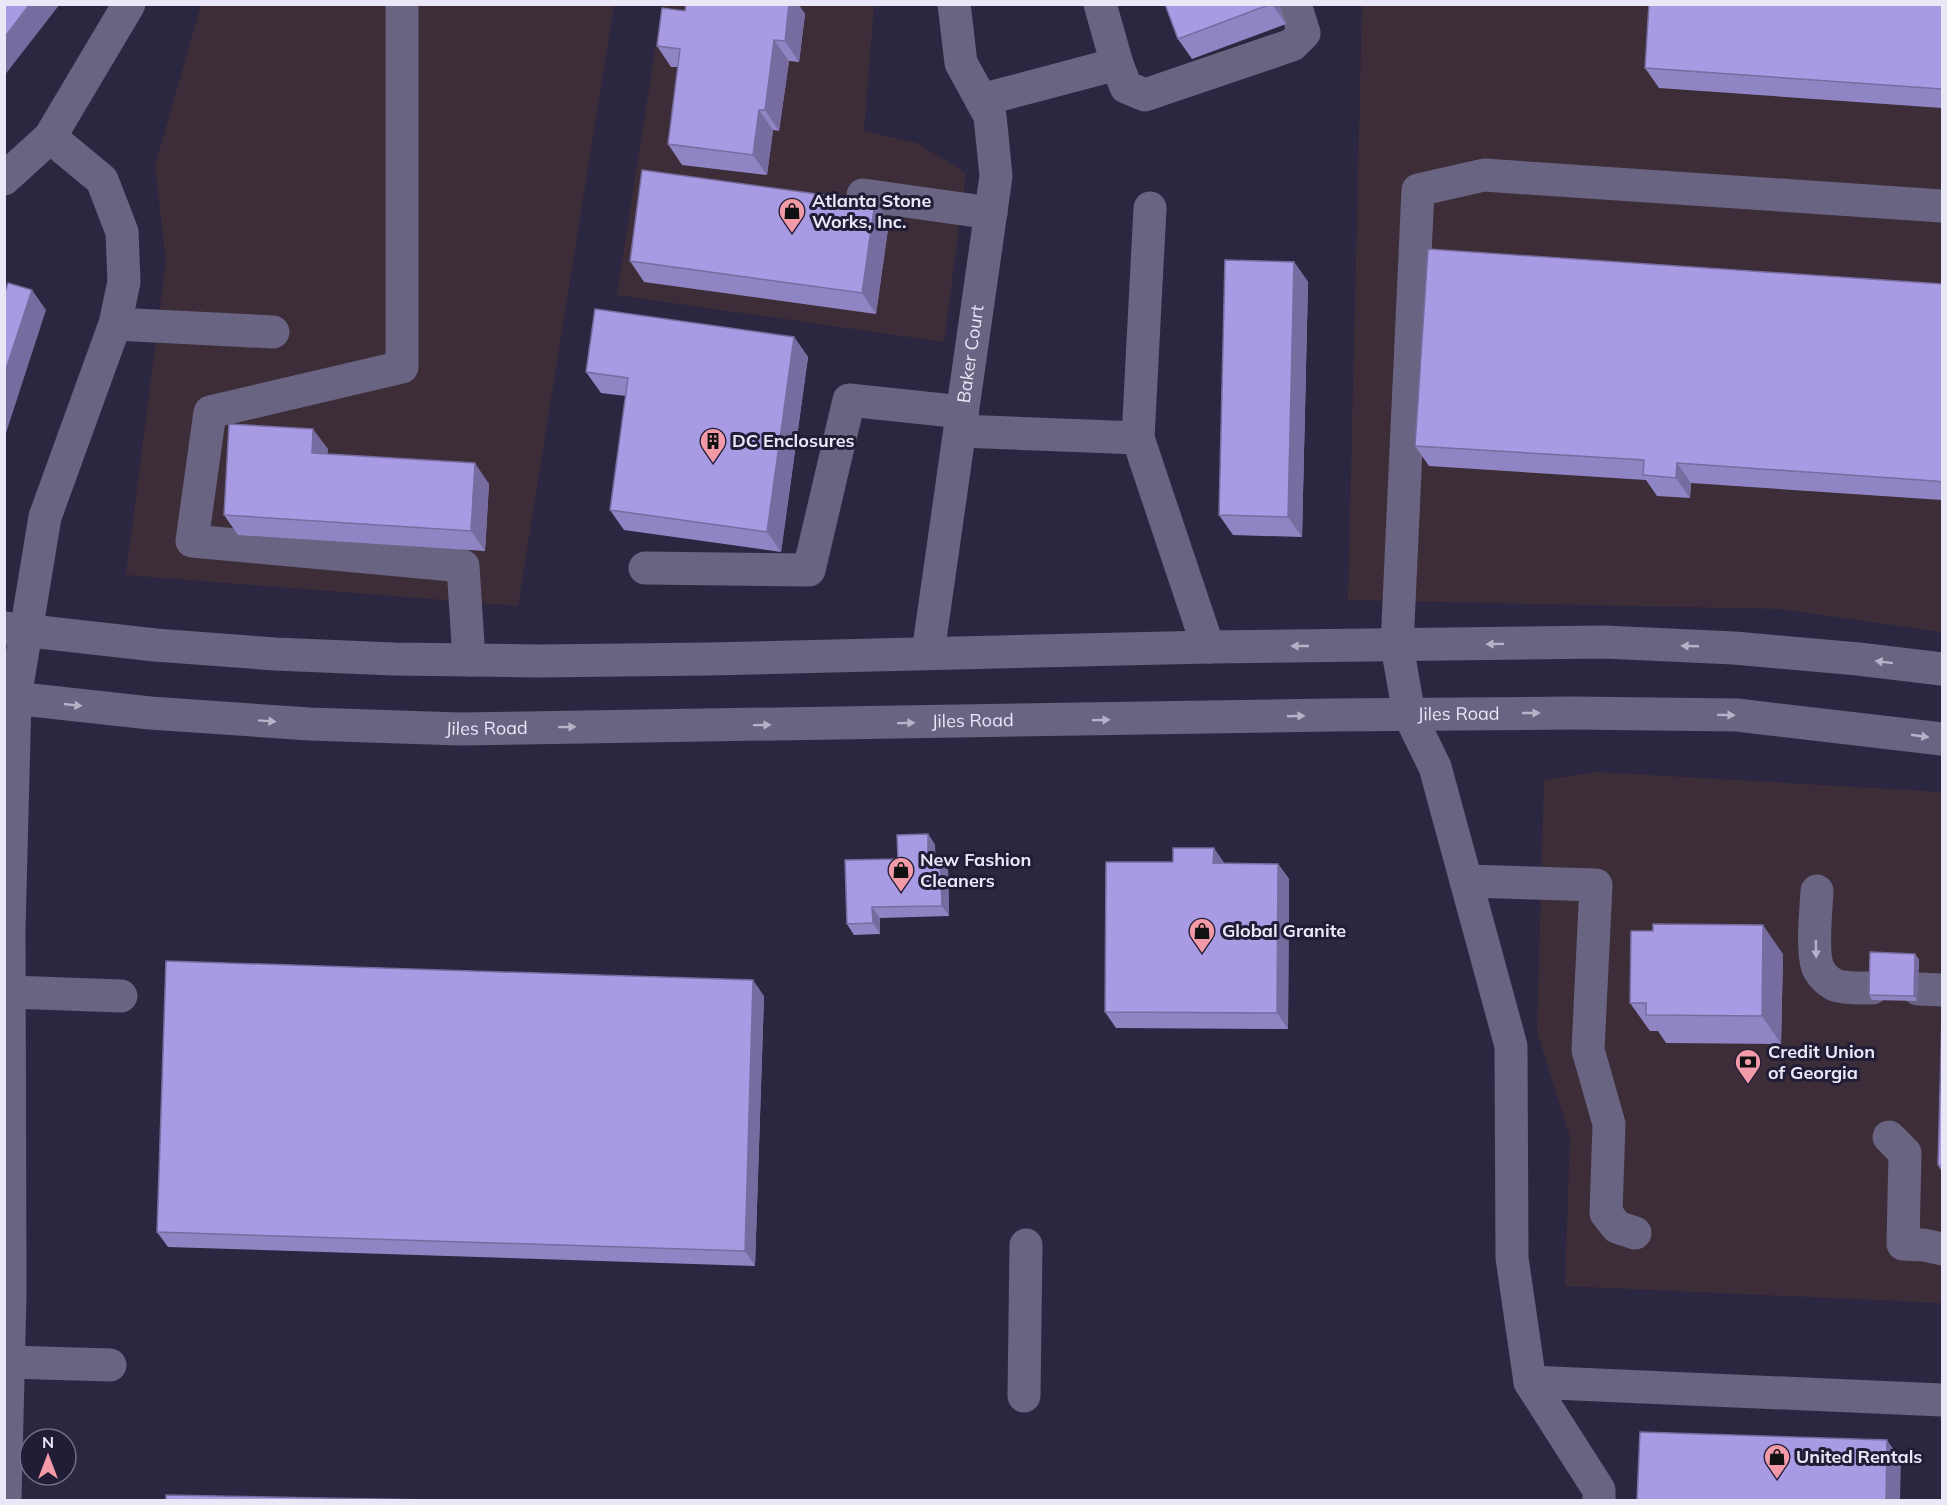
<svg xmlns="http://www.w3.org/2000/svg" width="1947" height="1505" viewBox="0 0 1947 1505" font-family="Mulish,sans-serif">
	<rect width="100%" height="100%" fill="#2c2741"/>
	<g fill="#3d2d38">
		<path d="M871,4L874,6L864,131L917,143L966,173L944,342L617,295L662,5Z"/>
		<path d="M201,5H614L518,606L126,575L166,261L155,166Z"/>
		<path d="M1362,5H1942V632L1780,609L1348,600Z"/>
		<path d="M1597,772L1942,792V1303L1565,1286L1570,1137L1537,1032L1544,780Z"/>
	</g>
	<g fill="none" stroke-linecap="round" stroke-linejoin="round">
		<g stroke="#686481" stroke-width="33">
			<path d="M402,4V367L210,412L192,541L463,566L469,660"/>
			<path d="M1100,4L1117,64"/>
			<path d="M981,100L1117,64L1126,87L1145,95L1292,45L1304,33L1295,4"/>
			<path d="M4,179L50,137"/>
			<path d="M863,195L991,213"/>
			<path d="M115,324L273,332"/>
			<path d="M960,431L1138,438L1208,647"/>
			<path d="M1138,438L1150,208"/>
			<path d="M645,568L809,570L849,400L962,412"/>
			<path d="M4,628L155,645L275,654L394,659L537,661L709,659L1208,647L1604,642L1734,648L1858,659L1942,669"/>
			<path id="s1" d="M928,653L996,176L990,116L961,63L954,4"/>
			<path id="s2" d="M4,697L150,713L309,724L460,729L1331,715L1572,713L1737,715L1942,739"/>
			<path d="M1466,881L1596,885L1588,1050L1609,1124L1606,1213L1617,1227L1635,1233"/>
			<path d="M1817,891C1816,909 1812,949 1817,965C1819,973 1828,982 1835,985C1846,989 1861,988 1872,988"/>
			<path d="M1918,989L1942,990"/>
			<path d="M10,992L121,996"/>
			<path d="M1889,1137L1905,1153L1903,1244L1924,1245L1942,1249"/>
			<path d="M8,1362L110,1365"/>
			<path d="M1530,1382L1942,1400"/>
			<path d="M1024,1396L1026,1245"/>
			<path d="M5,1500L10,1294L9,930L15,698L45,517L115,324L124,282L122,232L102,180L50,137L129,4"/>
			<path d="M1599,1500V1490L1530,1382L1512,1258L1511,1046L1435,767L1409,714L1397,646L1418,190L1484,175L1942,206"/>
		</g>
	</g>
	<g fill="#9085c4">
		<path d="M686,4H798L805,14L799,62L789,61L779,131L773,130L767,175L682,165L668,144L678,67H671L657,46L685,11Z"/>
		<path d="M1165,4H1279L1286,24L1192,59L1178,39Z"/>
		<path d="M1942,4V108L1659,88L1645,68Z"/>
		<path d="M875,202L889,222L876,314L644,282L630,261Z"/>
		<path d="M1294,262L1308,282L1302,537L1233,535L1219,515Z"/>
		<path d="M1942,284V500L1691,483L1690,498L1657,496L1646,480L1429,466L1415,446Z"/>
		<path d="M794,337L808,357L781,552L624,530L610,510L626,396L601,393L586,372Z"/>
		<path d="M328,449L327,454L489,484L485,551L238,535L224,515Z"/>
		<path d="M928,834L935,845V858L948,869L949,916L880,918V934L854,935L847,924Z"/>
		<path d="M1224,863L1278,864L1289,879L1288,1029L1116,1028L1105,1012Z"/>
		<path d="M1783,954L1781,1044L1666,1043L1658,1031H1650L1630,1003Z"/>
		<path d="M1919,959L1917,1001L1872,1000L1869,995Z"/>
		<path d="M764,996L755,1266L168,1247L157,1232Z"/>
		<path d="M1942,1014V1172L1938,1165Z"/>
	</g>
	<g fill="#766ca0">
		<path d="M30,4H60L4,76V38Z"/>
		<path d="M789,4H798L805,14L799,62L785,41Z"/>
		<path d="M1272,4H1279L1286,24Z"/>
		<path d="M774,40L789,61L779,131L765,110Z"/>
		<path d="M759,110L773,130L767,175L753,155Z"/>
		<path d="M875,202L889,222L876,314L862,293Z"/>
		<path d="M1294,262L1308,282L1302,537L1288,517Z"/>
		<path d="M32,290L46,310L4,439V375Z"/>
		<path d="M794,337L808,357L781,552L767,532Z"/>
		<path d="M313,429L328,449L326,474L312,453Z"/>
		<path d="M475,463L489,484L485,551L471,531Z"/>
		<path d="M1677,463L1691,483L1690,498L1676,478Z"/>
		<path d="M928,834L935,845L936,869L928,858Z"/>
		<path d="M1214,848L1225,864L1213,863Z"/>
		<path d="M940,858L948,869L949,916L942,906Z"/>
		<path d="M1278,864L1289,879L1288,1029L1277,1013Z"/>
		<path d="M872,907L880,918V934L873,923Z"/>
		<path d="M1763,925L1783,954L1781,1044L1762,1016Z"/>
		<path d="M1915,954L1919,959L1917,1001L1914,996Z"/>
		<path d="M753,980L764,996L755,1266L745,1251Z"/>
		<path d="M1887,1440L1901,1460L1900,1500H1886Z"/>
	</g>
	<g fill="#a89be4" stroke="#766ca0" stroke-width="1.5">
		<path d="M4,4H30L4,38Z"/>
		<path d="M686,4H789L785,41L774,40L765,110H759L753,155L668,144L680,49L657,46L662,8L685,11Z"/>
		<path d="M1165,4H1271L1178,39Z"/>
		<path d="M1649,4H1942V89L1645,68Z"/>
		<path d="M642,170L875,202L862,293L630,261Z"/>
		<path d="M1428,249L1942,284V482L1935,481L1677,463L1676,478L1643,475L1644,460L1415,446Z"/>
		<path d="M1225,260L1294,262L1288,517L1219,515Z"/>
		<path d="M8,283L32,290L4,375V295Z"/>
		<path d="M595,309L794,337L767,532L610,510L628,378L586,372Z"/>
		<path d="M229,424L313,429L312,453L475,463L471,531L224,515Z"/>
		<path d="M928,834V858H940L942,906L872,907L873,923L847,924L845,860L898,859L897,835Z"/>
		<path d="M1173,848H1214L1213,863L1278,864L1277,1013L1105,1012L1106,862H1173Z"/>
		<path d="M1653,924L1763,925L1762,1016L1646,1015V1003H1630L1631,931H1653Z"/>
		<path d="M1870,952L1915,954L1914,996L1869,995Z"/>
		<path d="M166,961L753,980L745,1251L157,1232Z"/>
		<path d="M1942,1014V1166L1938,1165Z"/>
		<path d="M1640,1432L1887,1440L1886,1500H1637Z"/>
		<path d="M166,1495L432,1500H166Z"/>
	</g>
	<defs><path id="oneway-solid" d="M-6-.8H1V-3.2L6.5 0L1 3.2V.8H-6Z" transform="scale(1.5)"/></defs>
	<g fill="#b5b3c8">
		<use href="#oneway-solid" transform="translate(1495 644) rotate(179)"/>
		<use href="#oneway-solid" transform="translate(1300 646) rotate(180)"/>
		<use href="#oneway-solid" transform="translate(1690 646) rotate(-178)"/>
		<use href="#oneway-solid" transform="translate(1884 662) rotate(-173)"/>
		<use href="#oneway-solid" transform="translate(73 705) rotate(6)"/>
		<use href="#oneway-solid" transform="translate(1531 713)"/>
		<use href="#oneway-solid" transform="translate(1726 715) rotate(1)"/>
		<use href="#oneway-solid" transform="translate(1296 716) rotate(-2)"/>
		<use href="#oneway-solid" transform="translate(1101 720) rotate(-1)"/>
		<use href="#oneway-solid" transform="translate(267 721) rotate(4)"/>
		<use href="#oneway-solid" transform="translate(906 723) rotate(-1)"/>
		<use href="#oneway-solid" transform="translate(762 725) rotate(-1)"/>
		<use href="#oneway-solid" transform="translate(567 727) rotate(-1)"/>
		<use href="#oneway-solid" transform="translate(1920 736) rotate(8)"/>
		<use href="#oneway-solid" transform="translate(1816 949) rotate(89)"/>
	</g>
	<defs>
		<g id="shop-pin" transform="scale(1.35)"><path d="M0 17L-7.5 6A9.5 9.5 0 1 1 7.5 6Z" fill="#f39aa8" stroke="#221d36"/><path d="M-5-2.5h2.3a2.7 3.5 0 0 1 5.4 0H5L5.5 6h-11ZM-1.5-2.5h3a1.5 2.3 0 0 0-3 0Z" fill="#111"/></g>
		<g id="building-pin" transform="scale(1.35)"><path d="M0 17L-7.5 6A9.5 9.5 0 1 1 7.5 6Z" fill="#f39aa8" stroke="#221d36"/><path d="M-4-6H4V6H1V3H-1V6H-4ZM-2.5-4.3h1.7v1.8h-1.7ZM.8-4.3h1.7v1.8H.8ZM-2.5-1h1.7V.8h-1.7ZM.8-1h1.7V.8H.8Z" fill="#111"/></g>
		<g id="bank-pin" transform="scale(1.35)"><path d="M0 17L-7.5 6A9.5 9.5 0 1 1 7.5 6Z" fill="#f39aa8" stroke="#221d36"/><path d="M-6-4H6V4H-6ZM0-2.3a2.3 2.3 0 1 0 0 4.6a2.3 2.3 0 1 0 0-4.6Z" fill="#111"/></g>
	</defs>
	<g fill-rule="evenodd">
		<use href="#shop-pin" x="792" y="211"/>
		<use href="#building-pin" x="713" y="441"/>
		<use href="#shop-pin" x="901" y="870"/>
		<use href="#shop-pin" x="1202" y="931"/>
		<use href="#bank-pin" x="1748" y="1062"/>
		<use href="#shop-pin" x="1777" y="1457"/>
	</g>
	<g text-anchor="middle" stroke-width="6" stroke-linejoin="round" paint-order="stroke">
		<g font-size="18" font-weight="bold" fill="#e9e7f8" stroke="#221d36" text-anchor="start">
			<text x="812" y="207">Atlanta Stone<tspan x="812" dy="21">Works, Inc.</tspan></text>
			<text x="732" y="447">DC Enclosures</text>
			<text x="920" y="866">New Fashion<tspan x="920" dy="21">Cleaners</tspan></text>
			<text x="1222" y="937">Global Granite</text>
			<text x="1768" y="1058">Credit Union<tspan x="1768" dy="21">of Georgia</tspan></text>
			<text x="1796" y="1463">United Rentals</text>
		</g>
		<g font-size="18" fill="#e9e7f8" stroke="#221d36">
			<text dy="6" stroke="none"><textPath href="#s1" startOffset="302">Baker Court</textPath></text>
			<text dy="6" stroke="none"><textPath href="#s2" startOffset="1456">Jiles Road</textPath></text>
			<text dy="6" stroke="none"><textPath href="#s2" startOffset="970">Jiles Road</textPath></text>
			<text dy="6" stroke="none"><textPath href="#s2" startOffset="484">Jiles Road</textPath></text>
		</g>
	</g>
	<rect width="1947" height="1505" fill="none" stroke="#e9e7f8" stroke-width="12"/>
	<g transform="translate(48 1457)"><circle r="28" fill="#221d36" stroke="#726e84" stroke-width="1.5"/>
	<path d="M0-4.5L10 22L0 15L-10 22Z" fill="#f39aa8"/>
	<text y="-9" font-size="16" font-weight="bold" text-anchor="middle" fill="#e9e7f8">N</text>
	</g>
</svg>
